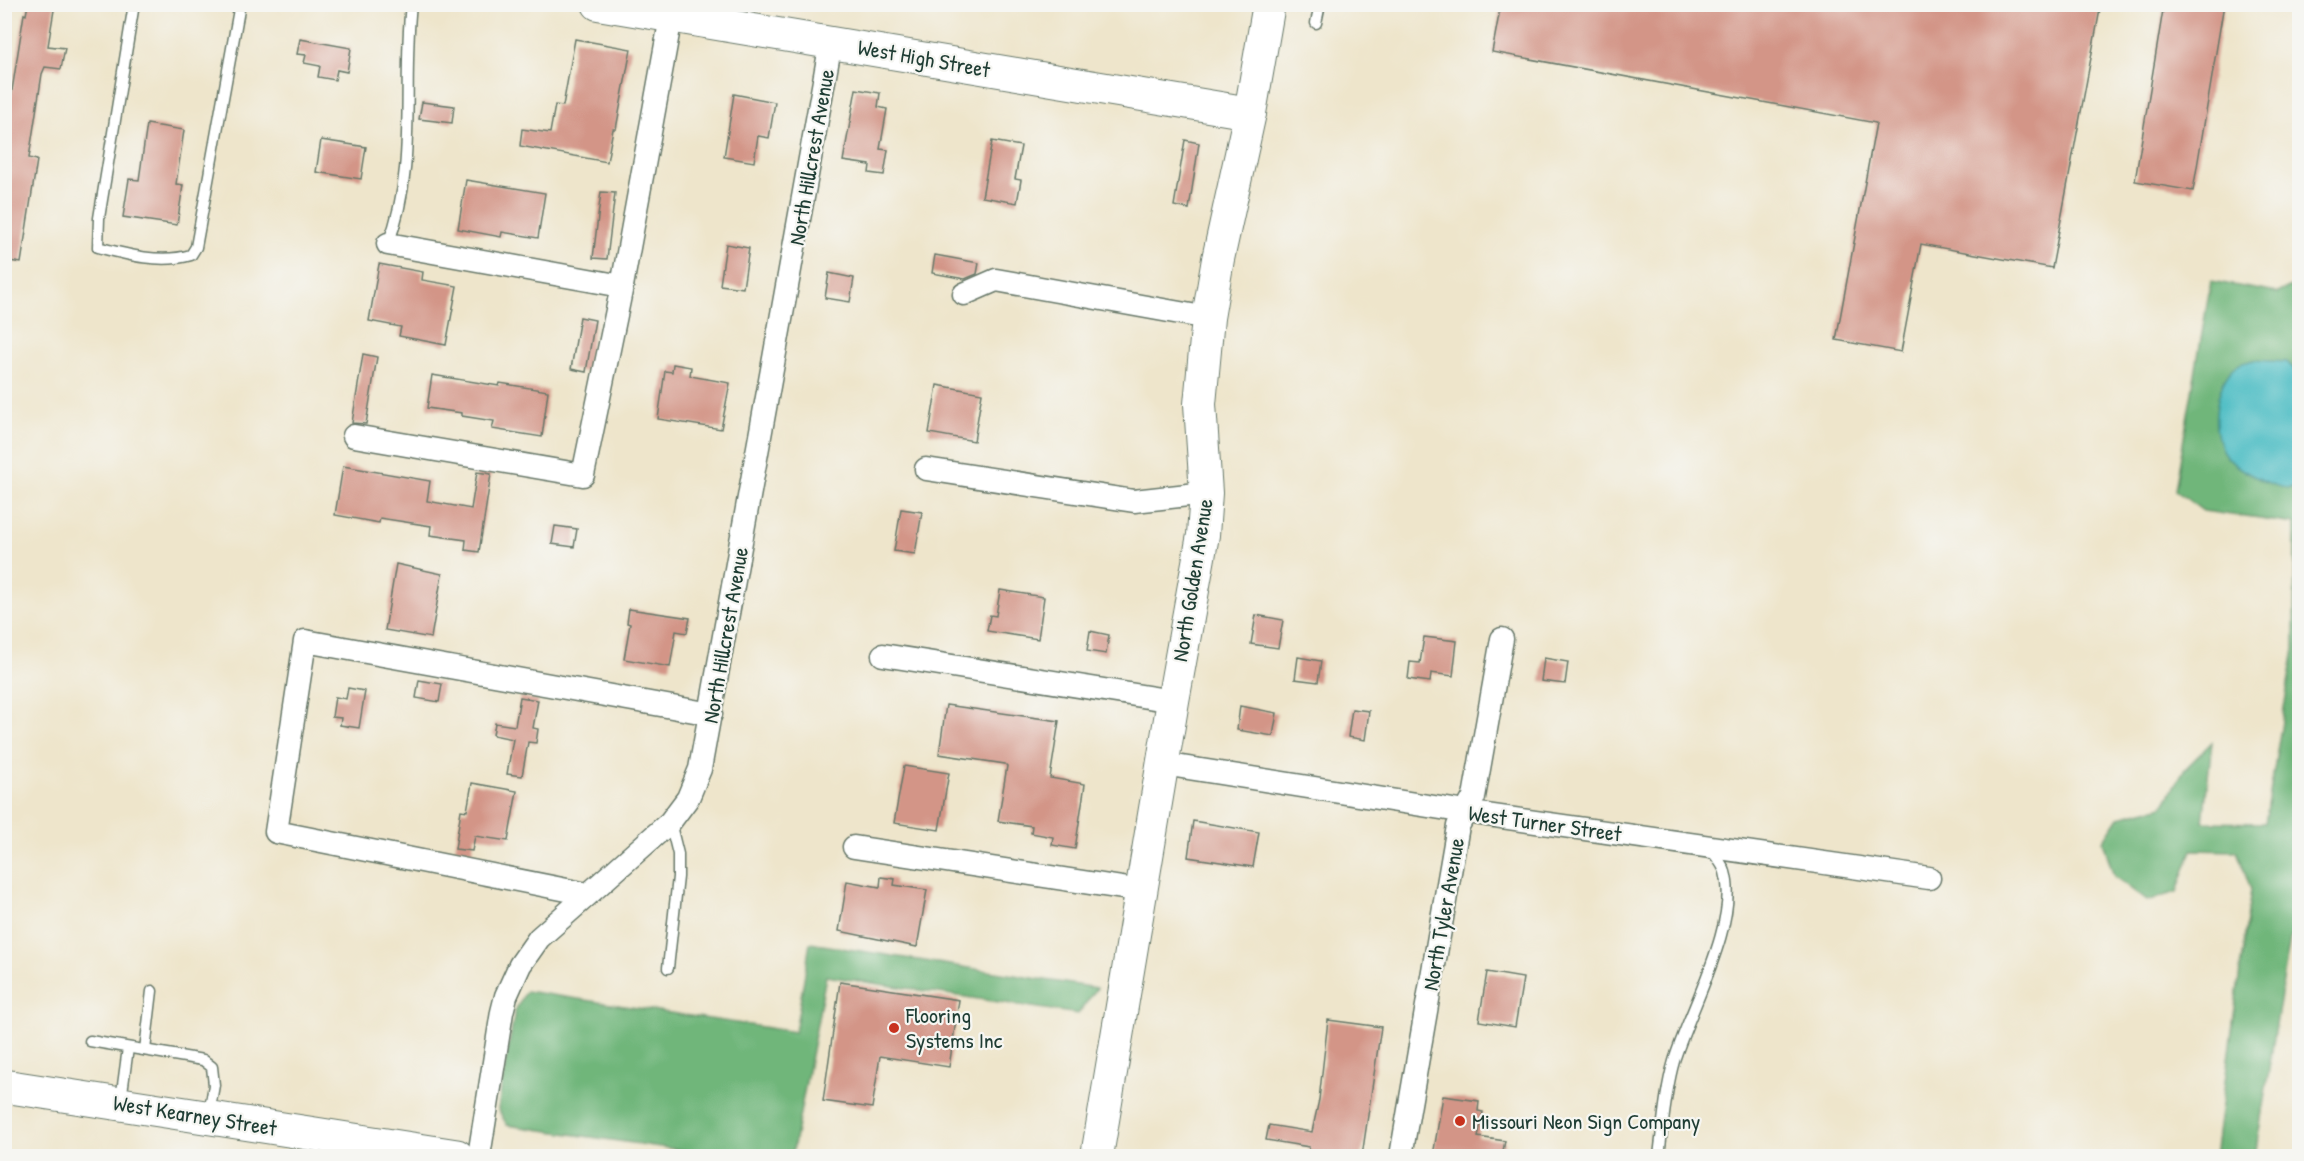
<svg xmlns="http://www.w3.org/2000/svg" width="2304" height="1161" viewBox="0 0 2304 1161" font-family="'Patrick Hand',sans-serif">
	<rect width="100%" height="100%" fill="#f6f6f2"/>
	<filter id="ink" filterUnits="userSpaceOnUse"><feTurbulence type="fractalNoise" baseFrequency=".0167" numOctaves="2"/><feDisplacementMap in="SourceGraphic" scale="12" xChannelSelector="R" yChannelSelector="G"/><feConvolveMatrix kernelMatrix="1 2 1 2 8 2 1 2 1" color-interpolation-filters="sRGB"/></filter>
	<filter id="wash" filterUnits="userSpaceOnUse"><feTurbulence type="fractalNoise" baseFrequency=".008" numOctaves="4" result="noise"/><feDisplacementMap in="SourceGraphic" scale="24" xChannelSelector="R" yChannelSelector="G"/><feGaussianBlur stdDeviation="1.35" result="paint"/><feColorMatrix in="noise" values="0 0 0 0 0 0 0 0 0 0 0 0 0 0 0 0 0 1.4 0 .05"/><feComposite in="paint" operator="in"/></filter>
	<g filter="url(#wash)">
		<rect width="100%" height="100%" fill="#eee5cb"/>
		<g fill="#70b67a" stroke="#487a57" stroke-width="1.5">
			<path d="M2211,281L2277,293L2299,282V374L2286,362L2296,487L2299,485V932L2290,938L2255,1156H2215L2251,889L2237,851L2192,850L2177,892L2147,901L2114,876L2103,841L2119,817L2163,806L2184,770L2212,742L2203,822L2265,823L2294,649L2295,524L2203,511L2175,490Z"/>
			<path d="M810,943L1097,988L1078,1014L826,976L792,1156H723L507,1125L498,1109L501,1089L515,1011L526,991L795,1032Z"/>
		</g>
		<path fill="#4fbec5" stroke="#377e7c" stroke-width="1.5" d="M2253,360L2287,362L2299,374L2300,485C2288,491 2275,486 2264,481C2251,475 2236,468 2226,456C2209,434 2214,383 2236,366C2240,363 2247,362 2253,360Z"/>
		<g id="blocks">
			<g fill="#d39587">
				<path d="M28,4H55L48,46L65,48L61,69L45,67L42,74L29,158L37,160L21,263L4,260V96L11,97L24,14L26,15Z"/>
				<path d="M1501,4H2101L2052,268L1921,244L1901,352L1836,340L1876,123L1492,52Z"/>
				<path d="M2164,4H2224L2193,191L2135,181Z"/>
				<path d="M300,39L351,48L347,72L337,70L335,80L318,77L320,66L304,63L306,55L297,54Z"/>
				<path d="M575,39L631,49L616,129H613L607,162L520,146L522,129L550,133L555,105L563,106Z"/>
				<path d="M856,89L880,93L878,107L887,109L880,149L888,150L884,175L869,173L870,165L843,161Z"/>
				<path d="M734,94L775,102L769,138L758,136L754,162L724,157Z"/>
				<path d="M422,102L454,106L452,123L419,119Z"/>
				<path d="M147,124L184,130L176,184L183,185L177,225L123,217L129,179L139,180Z"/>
				<path d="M321,140L366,147L361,179L316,172Z"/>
				<path d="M1185,140L1199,143L1189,209L1174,206Z"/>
				<path d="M992,141L1021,146L1015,179L1021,180L1017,203L982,197Z"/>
				<path d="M466,180L545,193L538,238L502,232L501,237L458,229Z"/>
				<path d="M601,192L615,193L607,259L593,258Z"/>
				<path d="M726,244L749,248L743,288L720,285Z"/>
				<path d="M935,255L979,263L977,274L965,279L932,273Z"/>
				<path d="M379,264L423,272L422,280L457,286L446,345L399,336L401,327L369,321Z"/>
				<path d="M829,273L854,278L850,302L825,298Z"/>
				<path d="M580,317L595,320L586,372L571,369Z"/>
				<path d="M363,354L377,357L366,424L352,423Z"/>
				<path d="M673,364L691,367L690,376L730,383L721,429L658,419L665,371L672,372Z"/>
				<path d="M432,375L499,386L500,383L548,391L542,437L492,429L494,421L462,416V413L427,408Z"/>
				<path d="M937,385L982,393L974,441L929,433Z"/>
				<path d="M343,466L430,481L427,501L471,509L477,472L491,474L479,552L465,550L466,540L430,535L431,526L380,518L379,523L335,515Z"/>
				<path d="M901,509L922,512L915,554L894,551Z"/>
				<path d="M555,526L577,529L574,547L552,544Z"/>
				<path d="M396,564L442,574L431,638L385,630Z"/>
				<path d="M1000,590L1044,597L1038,639L987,631L990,615L996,616Z"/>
				<path d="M629,609L690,618L687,633L676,631L670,667L624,659L630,624L627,623Z"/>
				<path d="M1256,615L1283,620L1278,648L1251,644Z"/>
				<path d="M1090,631L1109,635L1106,654L1087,651Z"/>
				<path d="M1424,637L1457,641L1453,676L1431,673L1430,682L1408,679L1410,662L1420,663Z"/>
				<path d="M1298,657L1321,661L1318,682L1295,679Z"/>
				<path d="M1544,658L1568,662L1565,684L1541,681Z"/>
				<path d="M419,680L442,684L439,702L416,698Z"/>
				<path d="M348,688L365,691L359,728L340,725L341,718L332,717L335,697L346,699Z"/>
				<path d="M520,697L538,700L533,728L538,729L536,743L528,742L522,776L507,774L513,739L493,735L495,723L515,726Z"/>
				<path d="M946,705L1059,721L1050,778L1085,784L1075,849L1052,845L1053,837L1031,833L1032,826L998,821L1007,766L1005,764L939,754Z"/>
				<path d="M1240,706L1277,713L1273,736L1237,730Z"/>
				<path d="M1352,709L1369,711L1365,740L1348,737Z"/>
				<path d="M904,766L949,773L939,830L894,823Z"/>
				<path d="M472,783L517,791L508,841L475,836L472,851L455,849L461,810L467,811Z"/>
				<path d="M1193,821L1259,832L1253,867L1188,857Z"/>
				<path d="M881,877L895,879L894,885L927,890L917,947L839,931L847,881L880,887Z"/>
				<path d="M1487,972L1523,978L1515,1027L1479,1021Z"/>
				<path d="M840,982L959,1000L949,1067L880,1056L872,1108L823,1101Z"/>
				<path d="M1328,1020L1381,1027L1362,1156H1308L1309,1147L1266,1140L1269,1125L1312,1132L1319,1100Z"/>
				<path d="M1443,1096L1479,1101L1478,1111L1483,1112L1478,1137L1505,1141L1502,1156H1433Z"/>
			</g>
		</g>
	</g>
	<g filter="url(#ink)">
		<use href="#blocks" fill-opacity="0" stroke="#677869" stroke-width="1.5"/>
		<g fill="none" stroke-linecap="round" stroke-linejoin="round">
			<g stroke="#677869" stroke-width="13">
				<g id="lane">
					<path d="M134,4L99,218L98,247C127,255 161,264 191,255L196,247L240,4"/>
					<path d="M1316,23L1320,4"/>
					<path d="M388,244C418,168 402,84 411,4"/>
					<path d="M668,968L678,877V854L670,822"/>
					<path d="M90,1041L203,1060L212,1067L214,1085L209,1114"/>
					<path d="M145,1050L152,991"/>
					<path d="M121,1100L128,1048"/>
					<path d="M1659,1156C1663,1125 1665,1092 1674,1061C1689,1011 1740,922 1725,872C1723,864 1715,856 1711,849"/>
				</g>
			</g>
			<g stroke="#677869" stroke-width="25">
				<g id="street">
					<path d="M388,244L622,286"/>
					<path d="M964,294L996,280L1208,318"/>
					<path d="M354,436L583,475L622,286L671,17"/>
					<path d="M926,469L1134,501L1206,493"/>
					<path d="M883,655L1173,701"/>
					<path d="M1163,764L1466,812L1929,878"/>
					<path d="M854,847L1142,891"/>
					<path d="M587,894L276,832L305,641L711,714"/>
					<path d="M479,1156L502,1012L506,996L520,965L539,938L670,822L688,798L700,769L831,42"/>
					<path d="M1401,1156L1458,826L1474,797L1502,639"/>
				</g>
			</g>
			<g stroke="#677869" stroke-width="34">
				<g id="secondary">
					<path d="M598,4L1250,113"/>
					<path d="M1097,1156L1173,701L1203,535L1206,493L1200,404L1208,318L1218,259L1250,113L1269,4"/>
				</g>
			</g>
			<g stroke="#677869" stroke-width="35">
				<path id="primary" d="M4,1086L457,1156"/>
			</g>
			<use href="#lane" stroke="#fff" stroke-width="10"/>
			<use href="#street" stroke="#fff" stroke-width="22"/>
			<use href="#secondary" stroke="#fff" stroke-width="32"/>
			<use href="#primary" stroke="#fff" stroke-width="33"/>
		</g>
	</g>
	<g fill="#c8321e" stroke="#f6f6f2" stroke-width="2">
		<circle cx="894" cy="1028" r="6"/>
		<circle cx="1460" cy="1121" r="6"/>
	</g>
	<g text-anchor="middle" stroke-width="4.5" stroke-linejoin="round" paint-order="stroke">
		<g font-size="22" fill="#1f3d34" stroke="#f6f6f2">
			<text transform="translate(924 58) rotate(10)" y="8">West High Street</text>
			<text transform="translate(811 157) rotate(-80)" y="8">North Hillcrest Avenue</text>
			<text transform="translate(1192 580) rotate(-81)" y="8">North Golden Avenue</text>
			<text transform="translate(725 635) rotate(-80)" y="8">North Hillcrest Avenue</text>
			<text transform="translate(1545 823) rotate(8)" y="8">West Turner Street</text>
			<text transform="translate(1443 914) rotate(-80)" y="8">North Tyler Avenue</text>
			<text transform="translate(195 1115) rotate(9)" y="8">West Kearney Street</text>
		</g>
		<g font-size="22" fill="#1f3d34" stroke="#f6f6f2" text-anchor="start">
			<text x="906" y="1023">Flooring<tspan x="906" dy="25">Systems Inc</tspan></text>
			<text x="1472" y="1129">Missouri Neon Sign Company</text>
		</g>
	</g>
	<rect width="2304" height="1161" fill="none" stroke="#f6f6f2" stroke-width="24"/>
</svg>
